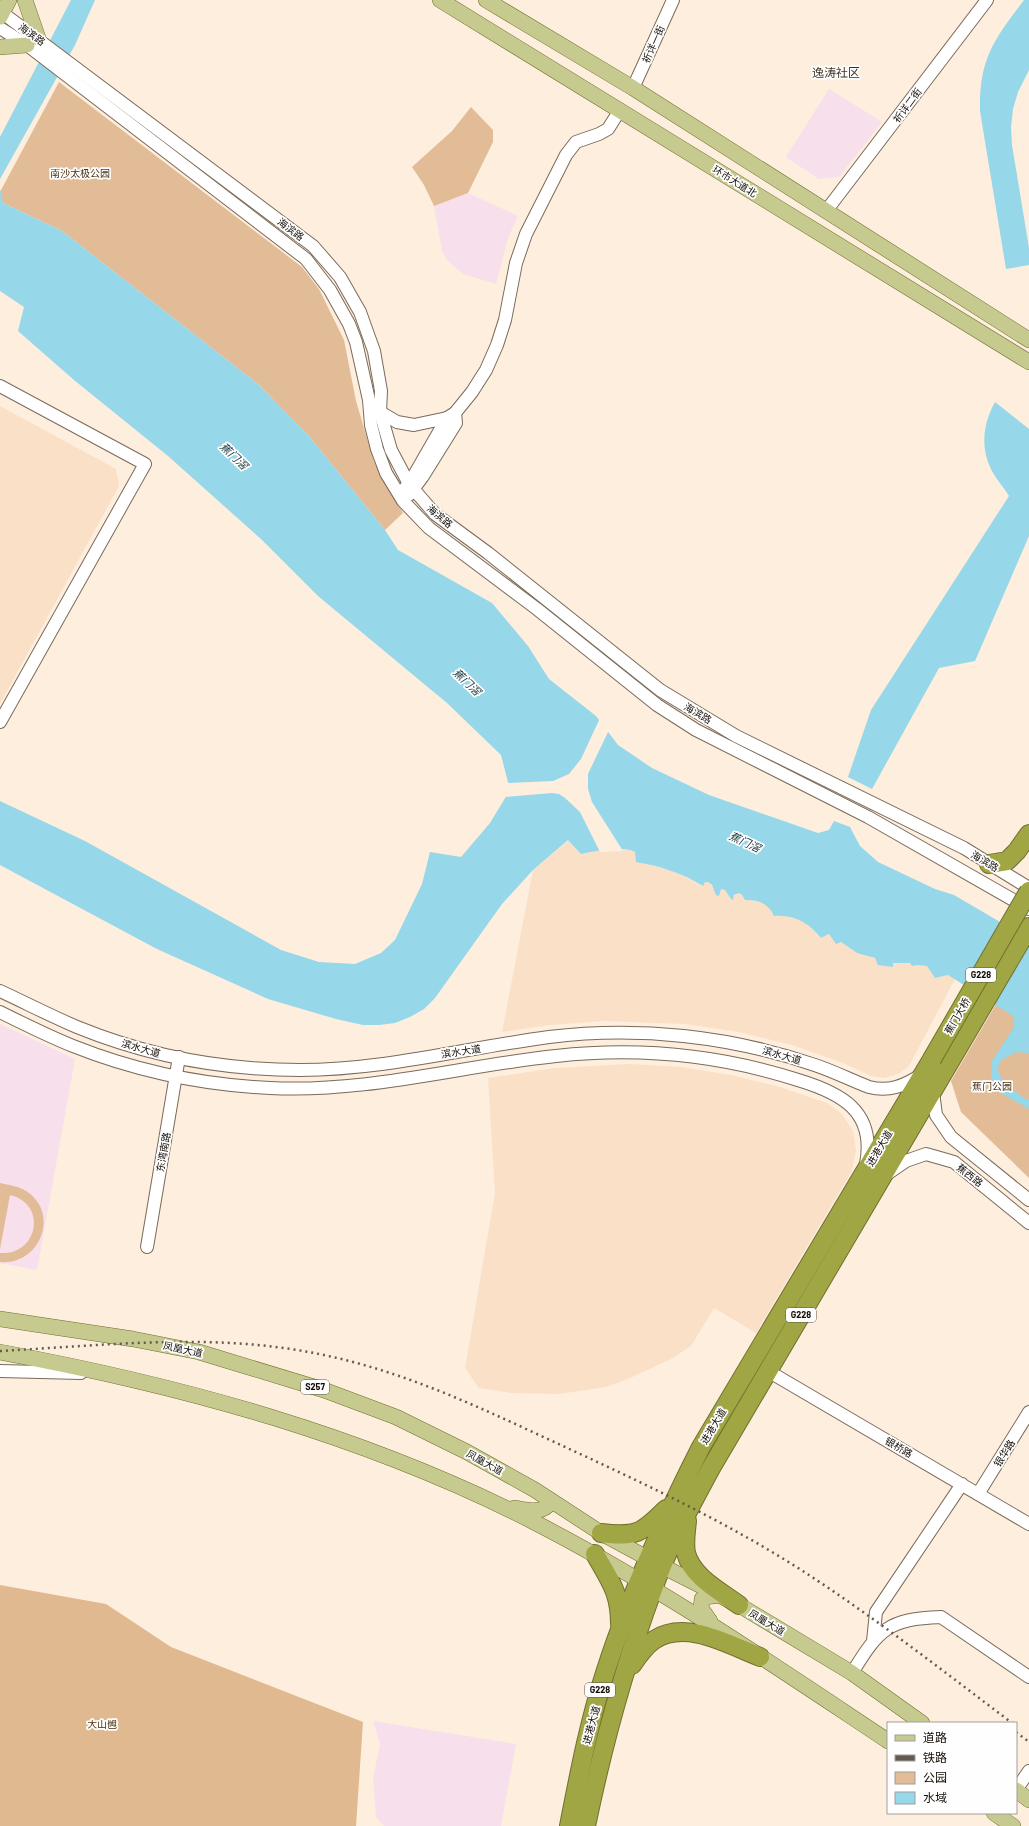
<svg xmlns="http://www.w3.org/2000/svg" width="1029" height="1826" viewBox="0 0 1029 1826" font-family="Barlow,'Noto Sans SC',sans-serif">
	<rect width="100%" height="100%" fill="#feeede"/>
	<g fill="#fae0c7">
		<path d="M0,406L116,469L119,486L0,704Z"/>
		<path d="M569,840L581,854L598,850L630,849L635,852L636,857L651,865L678,873L702,886L705,882H708L715,890L719,892L721,889L725,890L731,899L733,900L734,896L739,893L742,895L745,900L760,901L766,904L774,916H790L807,923L821,938L829,934L857,953L865,954L893,967L892,963H910L912,966L918,965L927,966L935,978L948,975L955,979L909,1066L898,1074L885,1078L871,1076L843,1063L792,1045L739,1032L685,1024L604,1021L550,1025L502,1032L533,870Z"/>
		<path d="M630,1064L681,1067L731,1075L780,1087L827,1103L842,1114L853,1131L856,1150L852,1171L756,1333L714,1308L691,1346L671,1359L628,1379L606,1387L559,1394L511,1393L479,1388L465,1368L495,1193L488,1078L555,1068Z"/>
	</g>
	<g fill="#f7dfeb">
		<path d="M829,89L882,122L839,177L819,179L786,157Z"/>
		<path d="M468,193L518,216L508,238L496,284L463,274L447,260L442,251L434,206Z"/>
		<path d="M0,1024L75,1059L37,1270L0,1263Z"/>
		<path d="M373,1721L516,1744L501,1826H384L376,1817L373,1779L380,1744Z"/>
	</g>
	<g fill="#e1bc96">
		<path d="M59,82L302,267L319,289L344,340L356,401L374,462L403,513L385,530L308,435L258,384L62,231L3,203L0,192Z"/>
		<path d="M471,107L493,130V142L468,193L434,206L424,185L412,167L452,131Z"/>
		<path d="M1029,948V1178L961,1112L951,1081Z"/>
		<path d="M0,1183C9,1185 18,1186 26,1191C61,1213 40,1266 0,1262V1253C38,1256 48,1204 10,1195L0,1249Z"/>
	</g>
	<path fill="#e0b990" d="M0,1585L106,1604L171,1647L363,1722L356,1826H0Z"/>
	<g fill="#96d7e9">
		<path d="M71,0H95L75,45L0,179V137Z"/>
		<path d="M1024,0H1029V70L1018,92L1013,109L1011,127L1012,145L1029,248V265L1006,269L980,111C979,58 994,40 1024,0Z"/>
		<path d="M0,189L3,203L62,231L258,384L308,435L385,530L398,550L492,603L528,646L549,679L596,716L618,745L652,768L709,795L818,833L829,830L834,821L850,827L860,846L878,862L935,889L954,895L1029,939V1053L1017,1052L1001,1060C1000,1063 998,1067 998,1069C998,1080 1020,1096 1029,1100V1109L999,1092L991,1078L992,1061L1014,1027L1013,1016L948,975L935,978L927,966L918,965L912,966L910,963H893V967L878,965L875,958L857,953L841,942L836,944L829,934L821,938C809,923 794,914 774,916C768,903 759,900 745,900L742,895L739,893L734,895L733,900L731,899L725,890L721,889L719,896L716,895L712,885L708,882H705L703,886C682,873 660,866 636,862L635,852C624,845 595,851 581,854L568,840L533,870L502,904L435,998L424,1009L410,1017L395,1023L379,1025H363L336,1019L268,999L157,949L0,865V801L85,841L281,950L319,962L355,964L381,953L395,940L422,884L430,852L461,857L490,823L510,790L501,755L447,703L318,596L261,539L168,456L74,380L18,331L24,307L0,291Z"/>
		<path d="M995,402L1029,429V536L975,661L939,668L872,789L848,777L871,710L1009,496C1003,486 994,477 990,467C980,445 984,422 995,402Z"/>
	</g>
	<path fill="#feeede" d="M600,718L609,730L588,774V789L592,802L623,851L600,852L580,812L565,798L559,794L552,793L504,797L508,790L506,783L553,781L569,774L581,759Z"/>
	<g fill="none" stroke-linecap="round" stroke-linejoin="round">
		<g stroke="#7b6a59" stroke-width="14">
			<g id="minor">
				<path d="M0,11L313,246L340,277L360,312L374,351L381,391L380,412L391,450L409,484L435,514L488,553L660,690L736,736L964,848L1029,888"/>
				<path d="M0,28L27,45L306,259L330,290L349,324L356,342L369,400L371,425L377,449L386,473L403,501L429,528L537,609L657,705L696,730L868,817L1029,909"/>
				<path d="M633,88L673,0"/>
				<path d="M826,211L987,0"/>
				<path d="M0,386L145,464L0,722"/>
				<path d="M380,412L397,422L414,425L447,418"/>
				<path d="M455,413L472,392L486,370L497,345L505,320L516,263L526,234L566,155L576,142L599,134L608,129L620,110"/>
				<path d="M405,488L409,484L447,418L455,413L456,423L423,476L409,495"/>
				<path d="M0,991C26,1003 51,1016 77,1027C148,1056 225,1070 300,1070C384,1070 466,1048 549,1037C638,1026 730,1036 815,1065C833,1071 851,1080 869,1087C889,1092 904,1086 921,1075"/>
				<path d="M0,1012C24,1024 48,1036 73,1046C136,1071 203,1085 270,1088C367,1093 460,1066 556,1056C637,1047 720,1055 798,1080C841,1093 876,1111 866,1164"/>
				<path d="M933,1092L936,1115L951,1137L1029,1200"/>
				<path d="M887,1174L906,1161L926,1154L954,1162L1029,1223"/>
				<path d="M147,1247L179,1057"/>
				<path d="M0,1371L81,1373"/>
				<path d="M768,1371L1029,1524"/>
				<path d="M978,1494L1029,1412"/>
				<path d="M873,1641L876,1612L962,1484"/>
				<path d="M852,1673C879,1629 888,1619 941,1617L1029,1677"/>
				<path d="M1016,1790L1029,1771"/>
			</g>
		</g>
		<g stroke="#6f702e" stroke-width="16">
			<g id="major">
				<path d="M25,0L38,38"/>
				<path d="M440,0L1029,362"/>
				<path d="M486,0L633,88L1029,340"/>
				<path d="M0,17L9,0"/>
				<path d="M0,47L27,45"/>
				<path d="M0,1319L133,1339L199,1352L324,1390L396,1417L467,1452L535,1490L601,1533L662,1566L739,1605L852,1673L922,1723"/>
				<path d="M0,1352C184,1386 365,1436 532,1521C657,1585 772,1664 888,1741"/>
				<path d="M514,1508C528,1510 544,1515 551,1501"/>
				<path d="M710,1621L701,1608L702,1599L705,1597L721,1595"/>
				<path d="M1016,1790L1029,1800"/>
				<path d="M994,1813L1013,1826"/>
			</g>
		</g>
		<g stroke="#6f702e" stroke-width="20">
			<g id="highway">
				<path d="M989,864L1007,861L1017,851L1029,834"/>
				<path d="M687,1521C686,1531 684,1543 686,1553C692,1577 720,1591 739,1605"/>
				<path d="M601,1533C636,1537 641,1534 666,1509"/>
				<path d="M595,1554C610,1581 620,1592 620,1624"/>
				<path d="M632,1665C638,1656 645,1646 654,1640C686,1619 729,1645 760,1657"/>
				<path d="M569,1826C579,1775 589,1722 605,1673C630,1595 664,1520 701,1447L932,1059"/>
				<path d="M586,1826C603,1744 624,1667 653,1589C668,1547 690,1507 711,1468L1029,927"/>
			</g>
		</g>
		<use href="#minor" stroke="#fff" stroke-width="12"/>
		<use href="#major" stroke="#c6ca8e" stroke-width="15"/>
		<use href="#highway" stroke="#a0a643" stroke-width="18"/>
		<g stroke="#645a51" stroke-width="2.5" stroke-dasharray="2 4" stroke-linecap="butt">
			<path d="M0,1351C94,1346 191,1335 284,1348C377,1361 453,1395 537,1434C630,1477 723,1519 809,1575C879,1621 946,1673 1012,1723"/>
			<path d="M1016,1732L1029,1742"/>
		</g>
		<g stroke="#6f702e" stroke-width="20" stroke-linecap="butt">
			<path id="highway-bridge" d="M932,1059L1029,891"/>
		</g>
		<use href="#highway-bridge" stroke="#a0a643" stroke-width="18"/>
	</g>
	<g text-anchor="middle" stroke-width="3.5" stroke-linejoin="round" paint-order="stroke">
		<g fill="#fefefe" stroke="#5a5551" stroke-width="1">
			<rect x="966" y="968" width="30" height="14" rx="3"/>
			<rect x="786" y="1308" width="30" height="14" rx="3"/>
			<rect x="301" y="1380" width="28" height="14" rx="3"/>
			<rect x="585" y="1683" width="30" height="14" rx="3"/>
		</g>
		<g font-size="9" font-weight="bold" fill="#140d07">
			<text x="981" y="978">G228</text>
			<text x="801" y="1318">G228</text>
			<text x="315" y="1390">S257</text>
			<text x="600" y="1693">G228</text>
		</g>
		<g font-size="10" fill="#140d07" stroke="#fefefe">
			<text transform="translate(32 34) rotate(36)" y="4">海滨路</text>
			<text transform="translate(653 44) rotate(-66)" y="4">祈详一街</text>
			<text transform="translate(907 105) rotate(-53)" y="4">祈详二街</text>
			<text transform="translate(735 181) rotate(32)" y="4">环市大道北</text>
			<text transform="translate(291 229) rotate(37)" y="4">海滨路</text>
			<text transform="translate(440 516) rotate(40)" y="4">海滨路</text>
			<text transform="translate(698 713) rotate(31)" y="4">海滨路</text>
			<text transform="translate(985 861) rotate(31)" y="4">海滨路</text>
			<text transform="translate(957 1016) rotate(-60)" y="4">蕉门大桥</text>
			<text transform="translate(141 1048) rotate(16)" y="4">滨水大道</text>
			<text transform="translate(461 1051) rotate(-9)" y="4">滨水大道</text>
			<text transform="translate(782 1055) rotate(16)" y="4">滨水大道</text>
			<text transform="translate(879 1148) rotate(-59)" y="4">进港大道</text>
			<text transform="translate(163 1152) rotate(-80)" y="4">东湾南路</text>
			<text transform="translate(970 1175) rotate(38)" y="4">蕉西路</text>
			<text transform="translate(183 1349) rotate(12)" y="4">凤凰大道</text>
			<text transform="translate(713 1426) rotate(-59)" y="4">进港大道</text>
			<text transform="translate(899 1447) rotate(30)" y="4">银桥路</text>
			<text transform="translate(1004 1453) rotate(-58)" y="4">银华路</text>
			<text transform="translate(485 1462) rotate(29)" y="4">凤凰大道</text>
			<text transform="translate(767 1622) rotate(31)" y="4">凤凰大道</text>
			<text transform="translate(591 1725) rotate(-75)" y="4">进港大道</text>
		</g>
		<g font-size="10" fill="#4b3010" stroke="#fefefe">
			<text x="80" y="177">南沙太极公园</text>
			<text x="992" y="1090">蕉门公园</text>
			<text x="102" y="1728">大山乸</text>
		</g>
		<g font-size="11" font-style="italic" fill="#183840" stroke="#fefefe">
			<text transform="translate(234 456) rotate(44)" y="4">蕉门滘</text>
			<text transform="translate(467 682) rotate(44)" y="4">蕉门滘</text>
			<text transform="translate(745 842) rotate(25)" y="4">蕉门滘</text>
		</g>
		<g font-size="12" fill="#403122" stroke="#fefefe">
			<text x="836" y="77">逸涛社区</text>
		</g>
	</g>
	<rect x="887" y="1722" width="130" height="92" fill="#fefefe" stroke="#a09e9b"/>
	<rect x="895" y="1735" width="20" height="6" fill="#c6ca8e" stroke="#a09e9b"/>
	<text x="923" y="1742" font-size="12" fill="#140d07">道路</text>
	<rect x="895" y="1755" width="20" height="6" fill="#645a51" stroke="#a09e9b"/>
	<text x="923" y="1762" font-size="12" fill="#140d07">铁路</text>
	<rect x="895" y="1772" width="20" height="12" fill="#e1bc96" stroke="#a09e9b"/>
	<text x="923" y="1782" font-size="12" fill="#140d07">公园</text>
	<rect x="895" y="1792" width="20" height="12" fill="#96d7e9" stroke="#a09e9b"/>
	<text x="923" y="1802" font-size="12" fill="#140d07">水域</text>
</svg>
